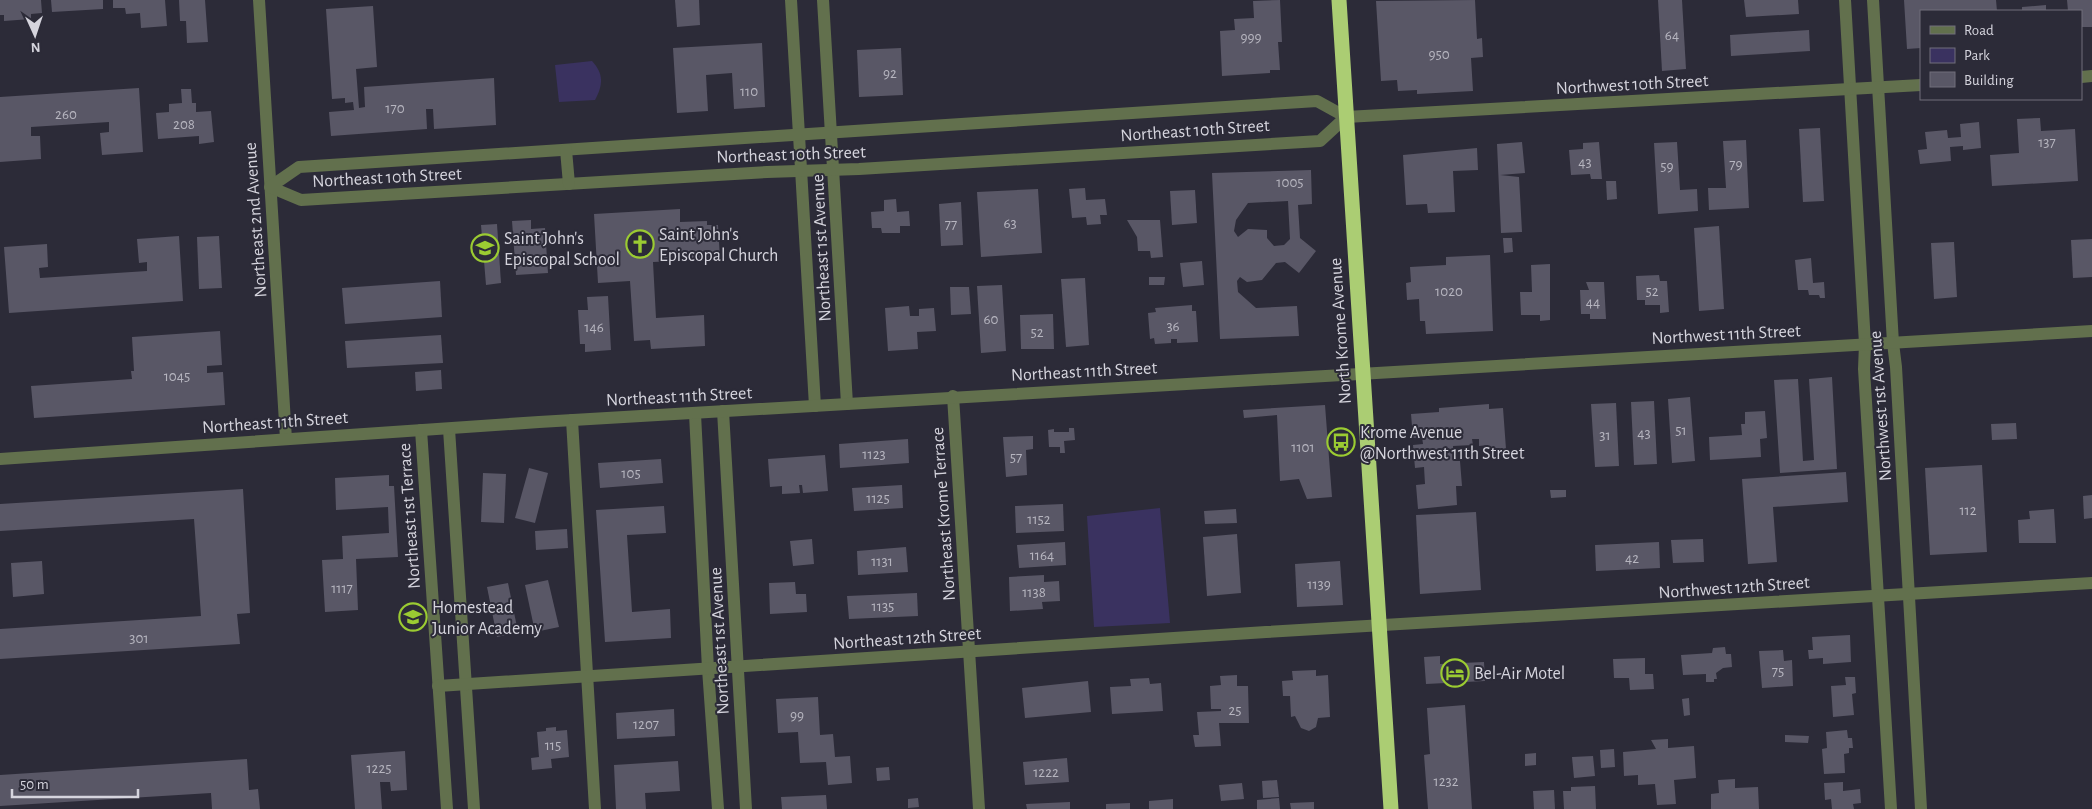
<svg xmlns="http://www.w3.org/2000/svg" width="2092" height="809" viewBox="0 0 2092 809" font-family="'Alegreya Sans',sans-serif">
	<rect width="100%" height="100%" fill="#2c2b38"/>
	<g fill="#3a3260">
		<path d="M592,61C604,74 603,85 595,100L559,102L555,65Z"/>
		<path d="M1160,508L1170,623L1094,627L1087,516Z"/>
	</g>
	<g fill="#595766" fill-rule="evenodd">
		<path d="M0,0H41L42,13L31,14V19L4,21V15H0Z"/>
		<path d="M51,0H103V9L52,12Z"/>
		<path d="M113,0H165L167,26L141,28L140,13L126,14L125,8H113Z"/>
		<path d="M179,0H205L208,42L187,43L186,21H180Z"/>
		<path d="M675,0H699L700,25L677,27Z"/>
		<path d="M1280,0L1282,42H1278L1280,70H1270V73L1222,76L1220,31L1235,30L1234,19L1254,18L1253,1Z"/>
		<path d="M1475,0L1477,39L1482,38L1483,57L1471,58L1473,91L1417,94V90L1398,91L1397,80L1381,81L1376,1Z"/>
		<path d="M1658,0H1682L1686,69L1662,71Z"/>
		<path d="M1744,0H1798L1799,14L1746,17Z"/>
		<path d="M1904,0H1996L1997,11H1921V48L1907,49Z"/>
		<path d="M2067,0H2092V27H2081V11H2068Z"/>
		<path d="M2046,5V11H2022V7Z"/>
		<path d="M373,6L377,67L356,69L359,108L365,107L364,87L494,78L496,125L434,129L433,109H426L427,129L331,136L329,112L354,110L353,102L345,103V98L332,99L326,9Z"/>
		<path d="M1809,30L1810,51L1731,56L1730,35Z"/>
		<path d="M762,43L765,107L734,109L732,73L706,75L708,111L677,113L673,48Z"/>
		<path d="M901,48L903,95L859,97L857,50Z"/>
		<path d="M139,88L143,152L102,155L100,133L109,132V122L31,127V136H40L41,159L0,162V97Z"/>
		<path d="M181,89H191L192,103H196V112L211,111L214,142L199,144V136L158,139L156,113L169,112V104L182,103Z"/>
		<path d="M2040,118L2041,131L2075,129L2078,181L1992,186L1990,155L2019,153L2017,119Z"/>
		<path d="M1979,122L1981,148L1963,150V146L1950,147L1951,161L1920,164L1918,150L1927,149L1925,132L1947,130L1948,138L1961,137L1960,124Z"/>
		<path d="M1820,128L1824,201L1803,202L1799,129Z"/>
		<path d="M1746,140L1749,208L1709,210L1708,188H1726L1723,141Z"/>
		<path d="M1522,142L1525,173L1500,175L1519,177L1522,232L1501,233L1497,144Z"/>
		<path d="M1599,142L1602,179H1591L1590,174L1571,175L1569,150L1583,149V143Z"/>
		<path d="M1677,142L1680,190L1697,189L1698,211L1658,214L1654,143Z"/>
		<path d="M1477,148L1478,170L1453,171L1455,212L1428,213L1427,204L1406,205L1403,155Z"/>
		<path d="M1311,170L1312,204L1298,205L1300,238L1316,251L1299,273L1285,262L1276,263L1262,280L1247,282L1240,277L1237,281L1238,292L1256,308L1297,306L1299,336L1220,339L1212,173ZM1288,201L1290,239L1284,245L1274,246L1267,238V230L1248,229L1238,237L1234,231L1236,220L1248,203Z"/>
		<path d="M1606,181H1616L1617,199L1607,200Z"/>
		<path d="M1085,188L1086,200L1105,199L1107,215H1100L1101,224L1087,225L1086,217L1072,218L1069,189Z"/>
		<path d="M1038,189L1042,253L981,257L977,192Z"/>
		<path d="M1195,190L1197,223L1172,225L1170,191Z"/>
		<path d="M896,199L897,212L909,211L910,226H900V233H882L881,228H872L871,212L884,211V200Z"/>
		<path d="M961,202L963,245L941,246L939,204Z"/>
		<path d="M680,209V222L707,221V225H718L720,259L653,262L656,318L704,315L705,346L651,349L650,340L634,341L630,281L598,283L594,214Z"/>
		<path d="M531,220V229L545,228L548,273L516,275L512,221Z"/>
		<path d="M1127,220H1160L1163,257L1151,258L1150,251H1138L1137,237Z"/>
		<path d="M497,224L501,283L486,285L481,225Z"/>
		<path d="M1719,226L1724,309L1699,311L1694,228Z"/>
		<path d="M179,236L183,301L9,313L4,247L47,244L48,267L39,268L40,278L147,271V262L139,263L137,239Z"/>
		<path d="M219,236L222,288L199,289L197,237Z"/>
		<path d="M1503,238H1512L1513,252L1504,253Z"/>
		<path d="M2092,239V277L2073,278L2071,240Z"/>
		<path d="M1954,242L1957,297L1934,299L1931,243Z"/>
		<path d="M1490,255L1493,331L1426,334L1425,321H1420L1419,299L1407,300L1406,283L1411,282L1410,267L1446,265V257Z"/>
		<path d="M1811,258L1813,283L1824,282L1825,298H1820L1819,295H1809L1808,290H1798L1795,260Z"/>
		<path d="M1202,261L1204,285L1183,287L1180,263Z"/>
		<path d="M1550,264V320L1540,321V315H1521L1520,292H1532L1531,265Z"/>
		<path d="M1659,275L1660,281H1667L1669,312L1660,313V305H1645V300H1637L1636,276Z"/>
		<path d="M1149,277H1165L1164,285H1149Z"/>
		<path d="M1085,278L1089,345L1066,347L1061,279Z"/>
		<path d="M440,281L442,317L345,324L342,288Z"/>
		<path d="M1586,282H1604L1606,319H1590V314H1581L1580,290H1589Z"/>
		<path d="M1002,285L1006,351L981,353L977,286Z"/>
		<path d="M950,287H969L971,314L951,315Z"/>
		<path d="M608,296L611,350L585,352V344H580L578,310H588L587,297Z"/>
		<path d="M1192,305V311H1196L1198,342L1177,343V339H1171V343L1155,344L1154,338L1150,339L1148,313L1156,312L1155,308Z"/>
		<path d="M909,306L910,316H919V309L934,308L936,331L917,332L918,349L888,351L885,308Z"/>
		<path d="M1053,314L1054,349H1021L1020,315Z"/>
		<path d="M220,331L222,365L207,366V373L223,372L225,405L34,418L31,386L132,379L131,371H134L132,337Z"/>
		<path d="M441,335L443,363L347,368L345,341Z"/>
		<path d="M441,370L442,389L416,391L415,372Z"/>
		<path d="M1832,377L1837,469L1780,473L1774,380L1798,379L1803,461L1814,460L1809,379Z"/>
		<path d="M1690,397L1695,461L1672,463L1668,399Z"/>
		<path d="M1654,401L1657,464L1634,465L1631,402Z"/>
		<path d="M1616,403L1619,466L1595,467L1591,404Z"/>
		<path d="M1489,404V409L1503,408L1506,449L1489,450L1488,445L1479,446V439H1472L1473,445L1453,446L1454,461H1460L1462,486H1456L1457,505L1418,509L1416,485L1425,484L1424,467L1415,468L1413,445L1423,444L1422,437L1413,438L1411,414L1439,412V408Z"/>
		<path d="M1325,405L1332,497L1307,499L1299,479L1280,481L1277,415L1244,418L1243,410Z"/>
		<path d="M1765,411L1767,438L1760,439L1761,457L1710,460L1709,437L1742,435L1741,424H1745V412Z"/>
		<path d="M2016,423L2017,439L1992,440L1991,424Z"/>
		<path d="M1069,428H1074L1075,440L1064,441L1065,453H1060V447H1049L1048,430L1054,429V432H1069Z"/>
		<path d="M1033,436V449L1026,450L1027,475L1006,477L1003,437Z"/>
		<path d="M908,439L909,463L840,468L839,444Z"/>
		<path d="M825,455L828,491L803,493L802,485H799L800,493L782,494V486L770,487L768,459Z"/>
		<path d="M661,459L663,483L600,488L598,463Z"/>
		<path d="M1982,465L1987,552L1930,555L1925,468Z"/>
		<path d="M529,468L548,473L535,523L515,518Z"/>
		<path d="M1846,472L1848,502L1773,507L1777,562L1748,564L1742,479Z"/>
		<path d="M483,473L506,474L504,523L481,522Z"/>
		<path d="M389,475V486H394L398,557L356,559L358,610L325,612L322,560L343,559L342,536L389,533L388,507L336,510L335,478Z"/>
		<path d="M902,485L903,508L854,511L852,488Z"/>
		<path d="M243,489L250,613L237,614L240,644L0,659V629L201,616L194,519L0,531V504Z"/>
		<path d="M1550,490H1566V497L1551,498Z"/>
		<path d="M2092,495V518L2084,519L2083,496Z"/>
		<path d="M1063,504L1064,531L1016,533L1015,506Z"/>
		<path d="M664,506L666,533L627,535L632,612L670,609L671,638L605,642L596,510Z"/>
		<path d="M1236,509L1237,523L1205,524L1204,511Z"/>
		<path d="M2054,509L2056,543H2019L2018,520L2030,519L2029,511Z"/>
		<path d="M1476,512L1481,590L1420,594L1416,515Z"/>
		<path d="M567,529L568,548L536,550L535,531Z"/>
		<path d="M1237,534L1241,593L1207,596L1203,537Z"/>
		<path d="M812,539L814,564L793,566L790,541Z"/>
		<path d="M1703,539L1704,562L1673,563L1671,540Z"/>
		<path d="M1065,542L1066,565L1019,568L1017,545Z"/>
		<path d="M1659,542L1660,568L1596,571L1595,545Z"/>
		<path d="M906,547L908,572L858,575L857,551Z"/>
		<path d="M42,561L44,594L13,597L11,563Z"/>
		<path d="M1340,561L1343,605L1297,607L1295,564Z"/>
		<path d="M1044,575V582L1059,581L1060,601L1042,602L1043,609L1010,611L1009,577Z"/>
		<path d="M548,580L559,627L535,632L525,585Z"/>
		<path d="M795,582L796,594H806L807,612L770,614L769,583Z"/>
		<path d="M508,583L518,632L497,637L487,587Z"/>
		<path d="M917,593L918,616L849,619L847,596Z"/>
		<path d="M1850,635L1851,662L1823,664V658L1809,659L1808,650H1813L1812,637Z"/>
		<path d="M1725,647L1726,654H1731L1732,667L1723,668L1716,673L1717,679H1714V682H1706V674L1683,675L1681,655L1712,653L1713,648Z"/>
		<path d="M1783,650L1784,661L1792,660L1793,686L1762,688L1759,651Z"/>
		<path d="M1440,656V664L1484,662L1485,681L1426,684L1424,657Z"/>
		<path d="M1645,658V674H1653L1654,689L1630,690L1629,678H1614L1613,659Z"/>
		<path d="M1316,670V676L1328,675L1330,717L1318,718L1316,727L1309,731L1301,728L1295,716L1291,717L1290,696H1283L1282,681L1293,680L1292,671Z"/>
		<path d="M1237,675V686H1248L1249,723H1219L1221,746L1195,747L1193,735H1199L1197,712L1221,711V709H1211L1210,686L1221,685L1220,676Z"/>
		<path d="M1845,677H1855L1856,693L1852,694L1854,715L1833,717L1831,686L1846,685Z"/>
		<path d="M1149,678L1150,684L1161,683L1163,711L1112,714L1110,687L1131,686L1130,679Z"/>
		<path d="M1088,681L1091,712L1025,718L1022,688Z"/>
		<path d="M818,697L820,735L833,734L835,757L850,756L852,783L828,785L826,762L800,763L798,732L778,733L776,699Z"/>
		<path d="M1689,698L1690,715L1684,716L1682,699Z"/>
		<path d="M1465,705L1472,809H1428L1424,755L1430,754L1427,708Z"/>
		<path d="M674,709L675,736L617,739L616,713Z"/>
		<path d="M556,727V731L567,730L569,757L551,759L552,768L532,770L531,758L539,757L537,732L546,731V728Z"/>
		<path d="M1847,730L1848,738H1852L1853,748H1849V753L1844,754L1845,773L1824,774L1822,749L1827,748L1826,732Z"/>
		<path d="M1785,735L1809,736L1808,743L1785,742Z"/>
		<path d="M1668,739V748L1694,746L1696,778L1674,780L1676,804L1657,805L1655,784L1638,785V775L1624,776L1623,752L1656,749L1651,740Z"/>
		<path d="M1614,749L1615,767L1601,768L1600,750Z"/>
		<path d="M405,751L407,790L391,791L390,782H380L382,809H355L351,755Z"/>
		<path d="M1536,753V765L1525,766V754Z"/>
		<path d="M1593,756L1595,776L1574,778L1572,757Z"/>
		<path d="M1067,758L1069,782L1025,785L1023,762Z"/>
		<path d="M247,759L249,790L258,789L260,809H212L211,793L0,806V775Z"/>
		<path d="M678,761L680,791L645,793L646,809H616L614,765Z"/>
		<path d="M889,767L890,780L877,781L876,768Z"/>
		<path d="M1735,779V788L1758,787L1759,809H1711V794L1719,793L1718,780Z"/>
		<path d="M1277,780L1279,797L1263,798L1262,781Z"/>
		<path d="M1843,782V791L1860,789L1861,803L1853,804L1854,809H1832L1831,799L1825,800L1824,783Z"/>
		<path d="M1242,783L1244,799L1221,801L1219,785Z"/>
		<path d="M1595,786L1596,809H1564L1563,791H1571V787Z"/>
		<path d="M1554,790L1555,809H1534L1533,791Z"/>
		<path d="M826,795L827,809H782L781,797Z"/>
		<path d="M918,798L919,807L908,808V799Z"/>
		<path d="M1279,798L1280,809H1257V800Z"/>
		<path d="M1173,799V809H1149V801Z"/>
		<path d="M1070,802V809H1027L1026,804Z"/>
		<path d="M1314,802V809H1291L1290,803Z"/>
		<path d="M1130,803V809H1106V804Z"/>
	</g>
	<g fill="none" stroke-linecap="round" stroke-linejoin="round">
		<g stroke="#62704d" stroke-width="12">
			<path d="M259,0L286,439"/>
			<path d="M791,0L815,406"/>
			<path d="M823,0L847,404"/>
			<path d="M1845,0L1865,344L1864,369L1891,809"/>
			<path d="M1873,0L1893,343L1896,367L1921,809"/>
			<path d="M2081,77L2092,76"/>
			<path d="M1317,101L1346,117L1320,141L859,169L767,172L301,200L270,187L299,167Z"/>
			<path d="M1346,117L1921,85"/>
			<path d="M566,150L569,184"/>
			<path d="M953,396L979,809"/>
			<path d="M723,411L746,809"/>
			<path d="M695,414L708,669L718,809"/>
			<path d="M572,420L595,809"/>
			<path d="M449,429L474,809"/>
			<path d="M421,430L447,809"/>
			<path d="M0,459L539,422L2092,331"/>
			<path d="M438,686L1266,632L2092,583"/>
		</g>
		<path stroke="#abcd73" stroke-width="15" d="M1339,0L1391,809"/>
	</g>
	<defs>
		<g id="church-ring" transform="scale(1.4375)"><circle r="9.5" fill="#2c2b38" stroke="#9bcb32" stroke-width="1.5"/><path d="M-1.2-6h2.4v3.5h3.3v2.4h-3.3V6h-2.4V-.1h-3.3v-2.4h3.3Z" fill="#9bcb32"/></g>
		<g id="school-ring" transform="scale(1.4375)"><circle r="9.5" fill="#2c2b38" stroke="#9bcb32" stroke-width="1.5"/><path d="M0-5L7-2L0 1L-7-2ZM-4 1L0 2.5L4 1V4Q0 6-4 4Z" fill="#9bcb32"/></g>
		<g id="bus-ring" transform="scale(1.4375)"><circle r="9.5" fill="#2c2b38" stroke="#9bcb32" stroke-width="1.5"/><path d="M-5-6H5V4H4V6H2V4H-2V6H-4V4H-5ZM-3.5-4V0h7V-4ZM-3.5 1.2v1.5H-2V1.2ZM2 1.2v1.5H3.5V1.2Z" fill="#9bcb32"/></g>
		<g id="hotel-ring" transform="scale(1.4375)"><circle r="9.5" fill="#2c2b38" stroke="#9bcb32" stroke-width="1.5"/><path d="M-6-4.5h1.5V1H6V5H4.5V3h-9V5H-6ZM-4 0a1.8 1.8 0 1 1 3.6 0ZM.5 0V-2.5h3Q6-2.5 6 0Z" fill="#9bcb32"/></g>
	</defs>
	<g fill-rule="evenodd">
		<use href="#church-ring" x="640" y="244"/>
		<use href="#school-ring" x="485" y="248"/>
		<use href="#bus-ring" x="1341" y="442"/>
		<use href="#school-ring" x="413" y="617"/>
		<use href="#hotel-ring" x="1455" y="673"/>
	</g>
	<g text-anchor="middle" stroke-width="4" stroke-linejoin="round" paint-order="stroke">
		<g font-size="15" fill="#b6b5bf">
			<text x="1672" y="40">64</text>
			<text x="1251" y="42">999</text>
			<text x="1439" y="59">950</text>
			<text x="890" y="78">92</text>
			<text x="749" y="96">110</text>
			<text x="395" y="113">170</text>
			<text x="66" y="119">260</text>
			<text x="184" y="129">208</text>
			<text x="2047" y="147">137</text>
			<text x="1585" y="167">43</text>
			<text x="1736" y="169">79</text>
			<text x="1667" y="171">59</text>
			<text x="1290" y="187">1005</text>
			<text x="1010" y="228">63</text>
			<text x="951" y="229">77</text>
			<text x="1449" y="296">1020</text>
			<text x="1652" y="296">52</text>
			<text x="1593" y="307">44</text>
			<text x="991" y="324">60</text>
			<text x="1173" y="331">36</text>
			<text x="594" y="332">146</text>
			<text x="1037" y="337">52</text>
			<text x="177" y="381">1045</text>
			<text x="1681" y="435">51</text>
			<text x="1644" y="438">43</text>
			<text x="1605" y="440">31</text>
			<text x="1303" y="452">1101</text>
			<text x="874" y="459">1123</text>
			<text x="1016" y="462">57</text>
			<text x="631" y="478">105</text>
			<text x="878" y="503">1125</text>
			<text x="1968" y="515">112</text>
			<text x="1039" y="524">1152</text>
			<text x="1042" y="560">1164</text>
			<text x="1632" y="563">42</text>
			<text x="882" y="566">1131</text>
			<text x="1319" y="589">1139</text>
			<text x="342" y="593">1117</text>
			<text x="1034" y="597">1138</text>
			<text x="883" y="611">1135</text>
			<text x="139" y="643">301</text>
			<text x="1778" y="676">75</text>
			<text x="1235" y="715">25</text>
			<text x="797" y="720">99</text>
			<text x="646" y="729">1207</text>
			<text x="553" y="750">115</text>
			<text x="379" y="773">1225</text>
			<text x="1046" y="777">1222</text>
			<text x="1446" y="786">1232</text>
		</g>
		<g font-size="18" fill="#d5d4dd" stroke="#2c2b38">
			<text transform="translate(1632 84) rotate(-3)" y="6">Northwest 10th Street</text>
			<text transform="translate(1195 130) rotate(-4)" y="6">Northeast 10th Street</text>
			<text transform="translate(791 154) rotate(-2)" y="6">Northeast 10th Street</text>
			<text transform="translate(387 177) rotate(-3)" y="6">Northeast 10th Street</text>
			<text transform="translate(255 220) rotate(-94)" y="6">Northeast 2nd Avenue</text>
			<text transform="translate(821 248) rotate(-93)" y="6">Northeast 1st Avenue</text>
			<text transform="translate(1340 331) rotate(-94)" y="6">North Krome Avenue</text>
			<text transform="translate(1726 334) rotate(-3)" y="6">Northwest 11th Street</text>
			<text transform="translate(1084 371) rotate(-3)" y="6">Northeast 11th Street</text>
			<text transform="translate(679 396) rotate(-3)" y="6">Northeast 11th Street</text>
			<text transform="translate(1880 406) rotate(-94)" y="6">Northwest 1st Avenue</text>
			<text transform="translate(275 422) rotate(-4)" y="6">Northeast 11th Street</text>
			<text transform="translate(943 514) rotate(-94)" y="6">Northeast Krome Terrace</text>
			<text transform="translate(409 516) rotate(-94)" y="6">Northeast 1st Terrace</text>
			<text transform="translate(1734 587) rotate(-4)" y="6">Northwest 12th Street</text>
			<text transform="translate(907 638) rotate(-4)" y="6">Northeast 12th Street</text>
			<text transform="translate(719 641) rotate(-93)" y="6">Northeast 1st Avenue</text>
		</g>
		<g font-size="18" fill="#d5d4dd" stroke="#2c2b38" text-anchor="start">
			<text x="659" y="240">Saint John's<tspan x="659" dy="21">Episcopal Church</tspan></text>
			<text x="504" y="244">Saint John's<tspan x="504" dy="21">Episcopal School</tspan></text>
			<text x="1360" y="438">Krome Avenue<tspan x="1360" dy="21">@Northwest 11th Street</tspan></text>
			<text x="432" y="613">Homestead<tspan x="432" dy="21">Junior Academy</tspan></text>
			<text x="1474" y="679">Bel-Air Motel</text>
		</g>
	</g>
	<rect x="1920" y="10" width="162" height="90" fill="#2c2b38" stroke="#706f7a"/>
	<rect x="1930" y="26" width="25" height="8" fill="#62704d" stroke="#706f7a"/>
	<text x="1964" y="35" font-size="15" fill="#d5d4dd">Road</text>
	<rect x="1930" y="48" width="25" height="15" fill="#3a3260" stroke="#706f7a"/>
	<text x="1964" y="60" font-size="15" fill="#d5d4dd">Park</text>
	<rect x="1930" y="72" width="25" height="15" fill="#595766" stroke="#706f7a"/>
	<text x="1964" y="85" font-size="15" fill="#d5d4dd">Building</text>
	<g transform="translate(35 35) rotate(177)" stroke="#2c2b38" stroke-width="4" paint-order="stroke">
	<path d="M0-4L9 19L0 12L-9 19Z" fill="#d5d4dd"/>
	<text y="-8" font-size="14" font-weight="bold" text-anchor="middle" fill="#d5d4dd">N</text>
	</g>
	<path d="M12 789v8h126v-8" fill="none" stroke="#d5d4dd" stroke-width="2.5"/>
	<text x="20" y="789" font-size="15" fill="#d5d4dd" stroke="#2c2b38" stroke-width="4" paint-order="stroke">50 m</text>
</svg>
